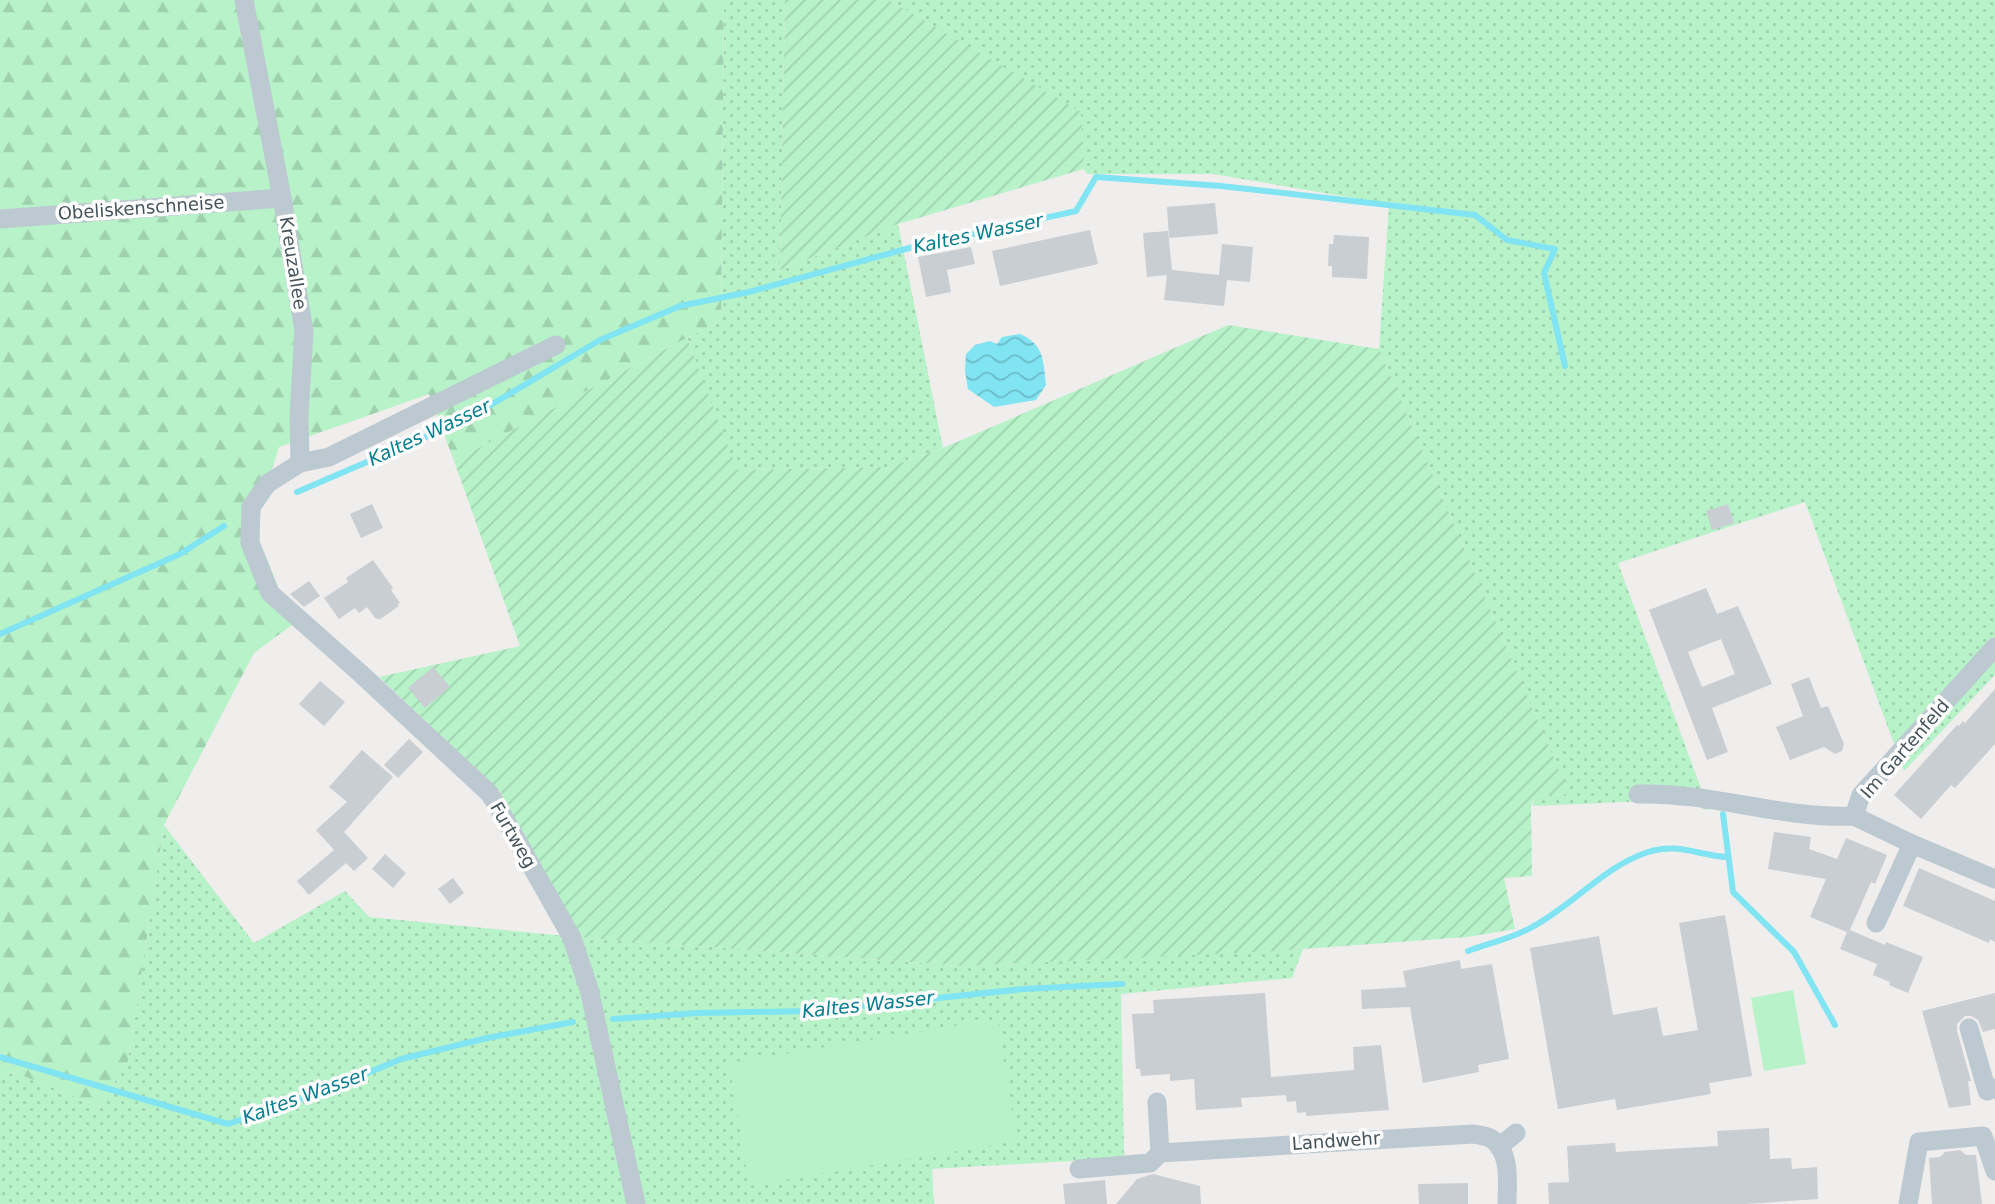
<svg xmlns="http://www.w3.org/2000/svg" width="1995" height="1204" viewBox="0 0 1995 1204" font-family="'DejaVu Sans',sans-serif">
	<defs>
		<pattern id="grass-dots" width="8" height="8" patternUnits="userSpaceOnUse" patternTransform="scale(1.75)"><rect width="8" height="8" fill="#b7f2c9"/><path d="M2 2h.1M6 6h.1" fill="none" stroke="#9fd1af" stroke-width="1.8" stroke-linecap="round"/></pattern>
		<pattern id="forest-firs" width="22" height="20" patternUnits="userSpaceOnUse" patternTransform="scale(1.75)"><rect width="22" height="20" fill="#b7f2c9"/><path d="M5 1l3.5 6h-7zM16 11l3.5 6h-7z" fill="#9fd1af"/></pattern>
		<pattern id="garden-furrows" width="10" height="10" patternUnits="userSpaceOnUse" patternTransform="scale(1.75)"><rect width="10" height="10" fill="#b7f2c9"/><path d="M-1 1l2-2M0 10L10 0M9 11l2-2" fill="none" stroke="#9fd1af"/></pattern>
		<pattern id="water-waves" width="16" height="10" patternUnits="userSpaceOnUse" patternTransform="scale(1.75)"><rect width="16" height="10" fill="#81e4f2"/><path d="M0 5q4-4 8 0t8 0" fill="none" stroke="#6bbbc7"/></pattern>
	</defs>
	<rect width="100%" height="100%" fill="#f0eded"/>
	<g fill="url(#grass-dots)">
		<path d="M724,0H785L780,270L898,224L943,448L889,467L736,470L687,338L721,320Z"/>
		<path d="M889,0H1995V675L1904,771L1805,502L1618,563L1709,810L1670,800L1533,806L1534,796L1569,794L1379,349L1389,204L1213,174H1087L1084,169L1080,112Z"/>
		<path d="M164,825L254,943L345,891L369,917L576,937L963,966L1303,949L1292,978L1121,994L1124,1158L932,1169L934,1204H0V1078L14,1072L100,1107L128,1061Z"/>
	</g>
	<path fill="url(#forest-firs)" d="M0,0H724L721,320L454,461L429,394L279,447L261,505L258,538L280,591L304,616L254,653L164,825L128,1061L100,1107L14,1072L0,1078Z"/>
	<g fill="url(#garden-furrows)">
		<path d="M785,0H889L1081,112L1084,169L898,224L780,270Z"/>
		<path d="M1228,325L1379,349L1569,794L1534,796L1531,807L1532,876L1504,878L1515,929L1467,937L1276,951L963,966L576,937L557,894L500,791L379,677L520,646L454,461L687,338L737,470L889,467L943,448Z"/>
	</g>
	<g fill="#b7f2c9">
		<path d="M1793,990L1806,1064L1764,1071L1751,998Z"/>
		<path d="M997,1019L1017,1141L749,1186L729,1063Z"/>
	</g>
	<path fill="url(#water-waves)" d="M1020,334C1045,345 1043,361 1046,385L1036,400L994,407L968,389L965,371L966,354L975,345L990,341L997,344L1002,337Z"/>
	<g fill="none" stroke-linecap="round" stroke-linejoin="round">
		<g stroke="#81e4f2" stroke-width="6">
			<path d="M297,492L467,419L600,340L680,306L749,292L913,247L1076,211L1096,177L1221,186L1475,215L1507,240L1555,249L1544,273L1565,366"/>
			<path d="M0,634L180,554L224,526"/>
			<path d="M1723,814L1733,892L1794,952L1835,1025"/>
			<path d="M1468,951C1489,943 1514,938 1534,926C1573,905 1605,866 1648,852C1680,842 1698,856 1728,857"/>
			<path d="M613,1019L698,1013L814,1011L1024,989L1122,984"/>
			<path d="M0,1057L228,1124L327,1090L401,1059L487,1038L573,1022"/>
		</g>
	</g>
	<g fill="#c9ced3" fill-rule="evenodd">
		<path d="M1215,203L1218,234L1169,238L1167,207Z"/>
		<path d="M1090,230L1098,264L1000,286L992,251Z"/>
		<path d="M1168,231L1172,270L1219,275L1222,244L1253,247L1250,282L1227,280L1224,306L1164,300L1167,275L1147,277L1143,233Z"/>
		<path d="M1334,235L1369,237L1367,279L1332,277V266H1328L1329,244H1333Z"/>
		<path d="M971,247L975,264L947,270L951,292L926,297L918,257Z"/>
		<path d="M372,504L383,528L361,538L350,514Z"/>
		<path d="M1728,504L1734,523L1712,530L1706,511Z"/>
		<path d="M373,560L393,588L391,590L400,603L397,604L399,606L379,620L378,618L376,619L367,607L359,613L355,608L339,619L324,598L348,582L346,578Z"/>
		<path d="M309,581L320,596L304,607L290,594Z"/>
		<path d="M1706,588L1717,614L1738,606L1772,684L1712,708L1728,752L1707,760L1649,610ZM1721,639L1735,674L1702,687L1688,652Z"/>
		<path d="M433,667L450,687L425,708L408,688Z"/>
		<path d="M1809,677L1821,708L1828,706L1844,744L1842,751L1835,754L1824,747L1790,760L1776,727L1803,716L1791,684Z"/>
		<path d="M320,681L345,702L324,726L299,704Z"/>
		<path d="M1995,689V744L1955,788L1951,785L1921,819L1894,795L1957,725L1959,726L1963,721L1965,723Z"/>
		<path d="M409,739L423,752L398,778L384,765Z"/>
		<path d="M362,750L393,777L344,832L368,858L354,871L346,863L309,895L297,881L334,850L316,830L347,802L329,787Z"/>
		<path d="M1774,832L1811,837L1809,849L1837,859L1846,838L1887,855L1875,884L1871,882L1850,930L1885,945L1886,942L1923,957L1908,993L1889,985L1890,982L1873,975L1877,964L1840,949L1847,932L1810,917L1826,879L1768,869Z"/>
		<path d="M385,854L406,873L393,888L372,869Z"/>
		<path d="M1919,868L1995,901V942L1990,939L1989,943L1903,906Z"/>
		<path d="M453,878L464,893L450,904L438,889Z"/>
		<path d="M1725,915L1752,1076L1709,1083L1711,1094L1617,1110L1615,1099L1558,1109L1530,948L1599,936L1613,1015L1657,1007L1663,1036L1698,1030L1679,923Z"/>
		<path d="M1460,960L1461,969L1492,964L1509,1059L1478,1065L1479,1072L1423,1083L1410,1007L1362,1009L1361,990L1406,987L1403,971Z"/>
		<path d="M1265,993L1271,1077L1354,1070L1353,1047L1381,1045L1389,1110L1306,1116V1112L1297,1113L1296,1101L1287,1102L1286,1095L1241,1098L1242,1107L1196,1110L1194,1079L1170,1081V1074L1141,1076L1140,1069H1136L1132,1014L1154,1013L1153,1000Z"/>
		<path d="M1995,993V1029L1983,1032L1978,1020L1971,1016H1965L1957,1024V1031L1971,1081H1968L1971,1105L1949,1108L1922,1011Z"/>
		<path d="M1769,1128L1770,1159L1791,1158L1792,1169L1817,1167L1818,1199L1746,1204H1549L1548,1183L1569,1182L1567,1146L1615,1143L1616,1152L1718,1146L1717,1131Z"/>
		<path d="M1960,1150L1966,1155H1976L1982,1204H1932L1929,1158L1940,1157L1945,1152Z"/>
		<path d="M1153,1174L1200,1186L1201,1204H1116L1137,1179Z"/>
		<path d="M1105,1180L1107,1204H1065L1063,1184Z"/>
		<path d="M1468,1183V1204H1419L1418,1184Z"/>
	</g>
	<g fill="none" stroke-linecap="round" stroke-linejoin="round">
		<g stroke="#bcc9d1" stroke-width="19">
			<path d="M244,0L282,198L304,331L299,416L300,463"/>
			<path d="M0,219L282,198"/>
			<path d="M556,345L329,457L300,463L267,484L251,507L250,543L270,593L360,673L489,793L497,805L572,938L589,989L636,1204"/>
			<path d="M1638,794C1711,792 1781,819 1854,816L1861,795L1995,647"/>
			<path d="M1854,816L1912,844L1995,879"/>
			<path d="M1876,923L1912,844"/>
			<path d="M1969,1028L1987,1091L1995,1088"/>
			<path d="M1157,1102L1160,1153L1473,1134C1478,1135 1486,1136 1490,1138C1512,1150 1507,1184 1507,1204"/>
			<path d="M1499,1147L1516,1133"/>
			<path d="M1079,1169L1150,1163L1160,1153"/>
			<path d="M1908,1204L1919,1142L1983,1136L1995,1171"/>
		</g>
	</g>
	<g text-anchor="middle" stroke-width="7" stroke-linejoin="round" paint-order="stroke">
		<g font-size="18" fill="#44535c" stroke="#fff">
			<text transform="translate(141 208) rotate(-4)" y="6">Obeliskenschneise</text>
			<text transform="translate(293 263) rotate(81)" y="6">Kreuzallee</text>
			<text transform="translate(1905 749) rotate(-49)" y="6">Im Gartenfeld</text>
			<text transform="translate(513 835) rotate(60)" y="6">Furtweg</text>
			<text transform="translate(1336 1141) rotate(-4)" y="6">Landwehr</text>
		</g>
		<g font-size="19" font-style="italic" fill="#057f91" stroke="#fff">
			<text transform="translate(978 233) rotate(-12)" y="7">Kaltes Wasser</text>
			<text transform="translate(429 432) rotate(-25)" y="7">Kaltes Wasser</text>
			<text transform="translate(868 1004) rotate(-6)" y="7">Kaltes Wasser</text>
			<text transform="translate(305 1095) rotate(-20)" y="7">Kaltes Wasser</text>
		</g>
	</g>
</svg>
